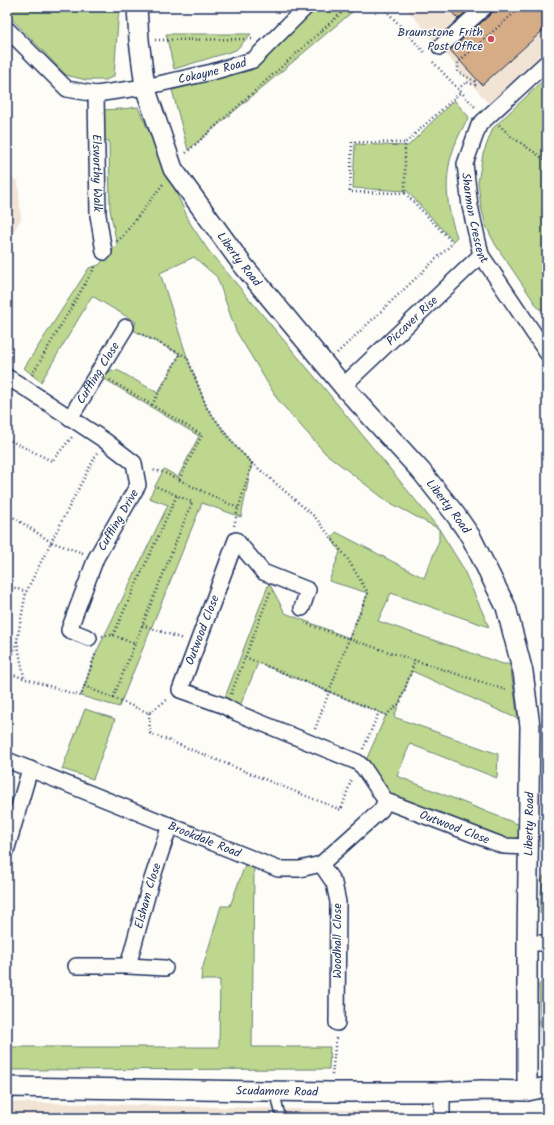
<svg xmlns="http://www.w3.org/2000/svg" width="554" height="1125" viewBox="0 0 554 1125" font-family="Kalam,sans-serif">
	<rect width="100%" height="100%" fill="#fdfcf7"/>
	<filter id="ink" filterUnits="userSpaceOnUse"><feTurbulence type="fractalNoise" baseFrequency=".025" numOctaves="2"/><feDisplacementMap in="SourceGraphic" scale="8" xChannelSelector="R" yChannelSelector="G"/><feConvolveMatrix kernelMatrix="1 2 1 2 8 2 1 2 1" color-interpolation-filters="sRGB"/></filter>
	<g filter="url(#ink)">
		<g fill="#f1e4d5">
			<path d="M405,7H547V50L489,104Z"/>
			<path d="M7,174L18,182L21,219L7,242Z"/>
			<path d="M7,1102L547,1115V1118H7Z"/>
		</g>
		<g fill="#bdd78e" stroke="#6c8376">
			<path d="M7,7H119L114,76L106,80H86L66,75L7,14Z"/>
			<path d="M317,7H358L188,150L172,90L252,70Z"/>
			<path d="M166,34H251L236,50L174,69Z"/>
			<path d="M547,77V310L539,309L495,244L486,226L481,207L478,182L483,154L493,128Z"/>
			<path d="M454,100L469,117C444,157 441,193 457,237L453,241L407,191L353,188L355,144L408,146Z"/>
			<path d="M138,107L190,223L208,250L324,388L439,529L462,566L489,627L391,593L378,621L503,664H510L518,719L412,671L394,717L498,754L497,778L410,744L397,776L525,827L529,847L386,801L363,767L386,715L258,663L237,713L222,705L269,583L285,613L349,638L368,593L329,581L340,552L332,539L336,532L424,578L439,541V529L387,501L325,453L278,400L236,331L217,277L194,257L160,273L187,357L207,408L236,447L252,463L241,517L202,503L119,707L81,696L95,655L168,505L149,498L164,469L178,477L199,436L103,378L111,370L119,371L158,393L180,354L133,330L136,322L92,296L41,382L24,368L89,268L99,265L117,245L110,210L109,141L101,140V110L122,109Z"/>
			<path d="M85,709L115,719L93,779L62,769Z"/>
			<path d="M245,865L254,868L252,1047H330L329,1069L7,1070V1047H219L220,980H201L202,970L221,906H230Z"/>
			<path d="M547,873V919L540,913L542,878Z"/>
			<path d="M547,974V1057L541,1050L539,985Z"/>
		</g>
		<g fill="#d5ac86" stroke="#1b2f5e">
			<path d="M447,7H466L468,10L458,19Z"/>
			<path d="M494,7H547V27L482,85L450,50L491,14L493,10Z"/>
		</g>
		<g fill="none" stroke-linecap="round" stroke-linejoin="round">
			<g stroke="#1b2f5e" stroke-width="11">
				<path id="service" d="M275,1092L281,1118"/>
			</g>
			<g stroke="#1b2f5e" stroke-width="18">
				<g id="minor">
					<path id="s1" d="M7,29L67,89L96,94L145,87L212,72L253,60L306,7"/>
					<path d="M440,47L485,7"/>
					<path id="s2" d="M547,62L479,125L465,164L470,206L481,255L547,353"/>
					<path id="s3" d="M96,94L98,215L104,252"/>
					<path d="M7,377L25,388L104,440L134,463L138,485L96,558L69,630L89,638"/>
					<path id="s4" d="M343,386L481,255"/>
					<path id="s5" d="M70,418L126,327"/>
					<path id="s6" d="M302,608L308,590L263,572L236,540L180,690L222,705L237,713L357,762L363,767L386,801L504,846L529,847"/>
					<path id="s7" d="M7,760L278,869H300L321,864L381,810L386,801"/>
					<path d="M7,848L30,769"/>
					<path d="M321,864L334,883L338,902L337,1023"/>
					<path d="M527,943H547"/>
					<path id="s8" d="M76,966H128L150,885L170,825"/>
					<path d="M128,966L165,968"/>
					<path d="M442,1118V1092"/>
				</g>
			</g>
			<g stroke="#1b2f5e" stroke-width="22">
				<g id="tertiary">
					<path id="s9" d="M137,7L139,40L145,87L173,169L242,264L343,386L421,471L455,514L471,537L506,607L523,672L530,726L527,943V1091"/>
					<path id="s10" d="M7,1087L331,1092H442L482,1090L527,1091L547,1087"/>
				</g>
			</g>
			<g stroke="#1b2f5e" stroke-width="2.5" stroke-dasharray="1 3" stroke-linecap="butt">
				<path d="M383,7L424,52"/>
				<path d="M155,40L252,39"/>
				<path d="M433,62L476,108"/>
				<path d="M458,89L466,82L475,85L476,82L458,72V62L521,7"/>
				<path d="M499,125L512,137L547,161"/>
				<path d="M186,153L348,7"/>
				<path d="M405,193L350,192L352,142L405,143"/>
				<path d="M117,241L122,237L163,184"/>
				<path d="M139,333L187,357L207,408L236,447L252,463L237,513L234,526"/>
				<path d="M337,353L453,243L405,193V143L461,92"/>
				<path d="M32,375L96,265"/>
				<path d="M110,380L202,435L179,480L163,472L151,470"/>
				<path d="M152,405L180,354"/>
				<path d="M7,439L52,461L72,437"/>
				<path d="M252,463L315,517L347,558L368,593L349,639L305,623"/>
				<path d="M179,480L238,508"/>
				<path d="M7,513L51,542L97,453"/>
				<path d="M7,585L26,592"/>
				<path d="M142,625L183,639"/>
				<path d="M113,635L177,495"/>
				<path d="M102,636L113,635L135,644"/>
				<path d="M17,641L24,677"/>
				<path d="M245,657L386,715L400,703L415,660"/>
				<path d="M7,673L17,641L26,592L51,542L83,553"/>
				<path d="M7,673L81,696L95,655L94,652"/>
				<path d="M84,686L113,698L192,502L155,486"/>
				<path d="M231,694L271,590"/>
				<path d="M113,698L149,713L168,699"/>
				<path d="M149,713L150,733L341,810L352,778"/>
				<path d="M315,729L349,639L503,689L507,690"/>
				<path d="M363,749L379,712"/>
				<path d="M332,1075L336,1038"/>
			</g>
			<use href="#service" stroke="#fdfcf7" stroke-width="8"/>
			<use href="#minor" stroke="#fdfcf7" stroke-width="15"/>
			<use href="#tertiary" stroke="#fdfcf7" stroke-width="19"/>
		</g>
	</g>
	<circle fill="#d1495b" stroke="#fdfcf7" stroke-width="1.5" cx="491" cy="39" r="4"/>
	<g text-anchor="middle" stroke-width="3" stroke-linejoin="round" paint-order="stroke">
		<g font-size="12" fill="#1b2f5e" stroke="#fdfcf7" text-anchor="end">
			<text x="483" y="36">Braunstone Frith<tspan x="483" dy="14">Post Office</tspan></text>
		</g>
		<g font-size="12" fill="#1b2f5e" stroke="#fdfcf7">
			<text dy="4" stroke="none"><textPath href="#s1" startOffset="233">Cokayne Road</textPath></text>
			<text dy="4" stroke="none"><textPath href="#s3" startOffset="79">Elsworthy Walk</textPath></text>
			<text dy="4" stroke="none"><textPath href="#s2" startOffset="189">Sharmon Crescent</textPath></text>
			<text dy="4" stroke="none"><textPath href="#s9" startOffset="279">Liberty Road</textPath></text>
			<text dy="4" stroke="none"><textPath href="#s4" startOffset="95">Piccaver Rise</textPath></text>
			<text dy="4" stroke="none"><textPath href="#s5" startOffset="53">Cuffling Close</textPath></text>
			<text dy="4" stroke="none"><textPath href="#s9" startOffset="603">Liberty Road</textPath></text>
			<text transform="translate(118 520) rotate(-60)" y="4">Cuffling Drive</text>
			<text transform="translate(202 630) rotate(-69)" y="4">Outwood Close</text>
			<text transform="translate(529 824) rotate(-89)" y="4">Liberty Road</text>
			<text dy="4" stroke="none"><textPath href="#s6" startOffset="583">Outwood Close</textPath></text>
			<text dy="4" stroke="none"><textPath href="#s7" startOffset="213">Brookdale Road</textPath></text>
			<text dy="4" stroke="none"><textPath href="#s8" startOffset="125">Elsham Close</textPath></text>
			<text transform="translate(337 941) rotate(-90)" y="4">Woodhall Close</text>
			<text dy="4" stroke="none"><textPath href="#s10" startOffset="270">Scudamore Road</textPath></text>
		</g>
	</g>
	<rect width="554" height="1125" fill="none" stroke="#fdfcf7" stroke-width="24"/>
	<rect x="12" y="12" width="530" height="1101" fill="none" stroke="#1b2f5e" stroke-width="1.5" filter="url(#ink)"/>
</svg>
